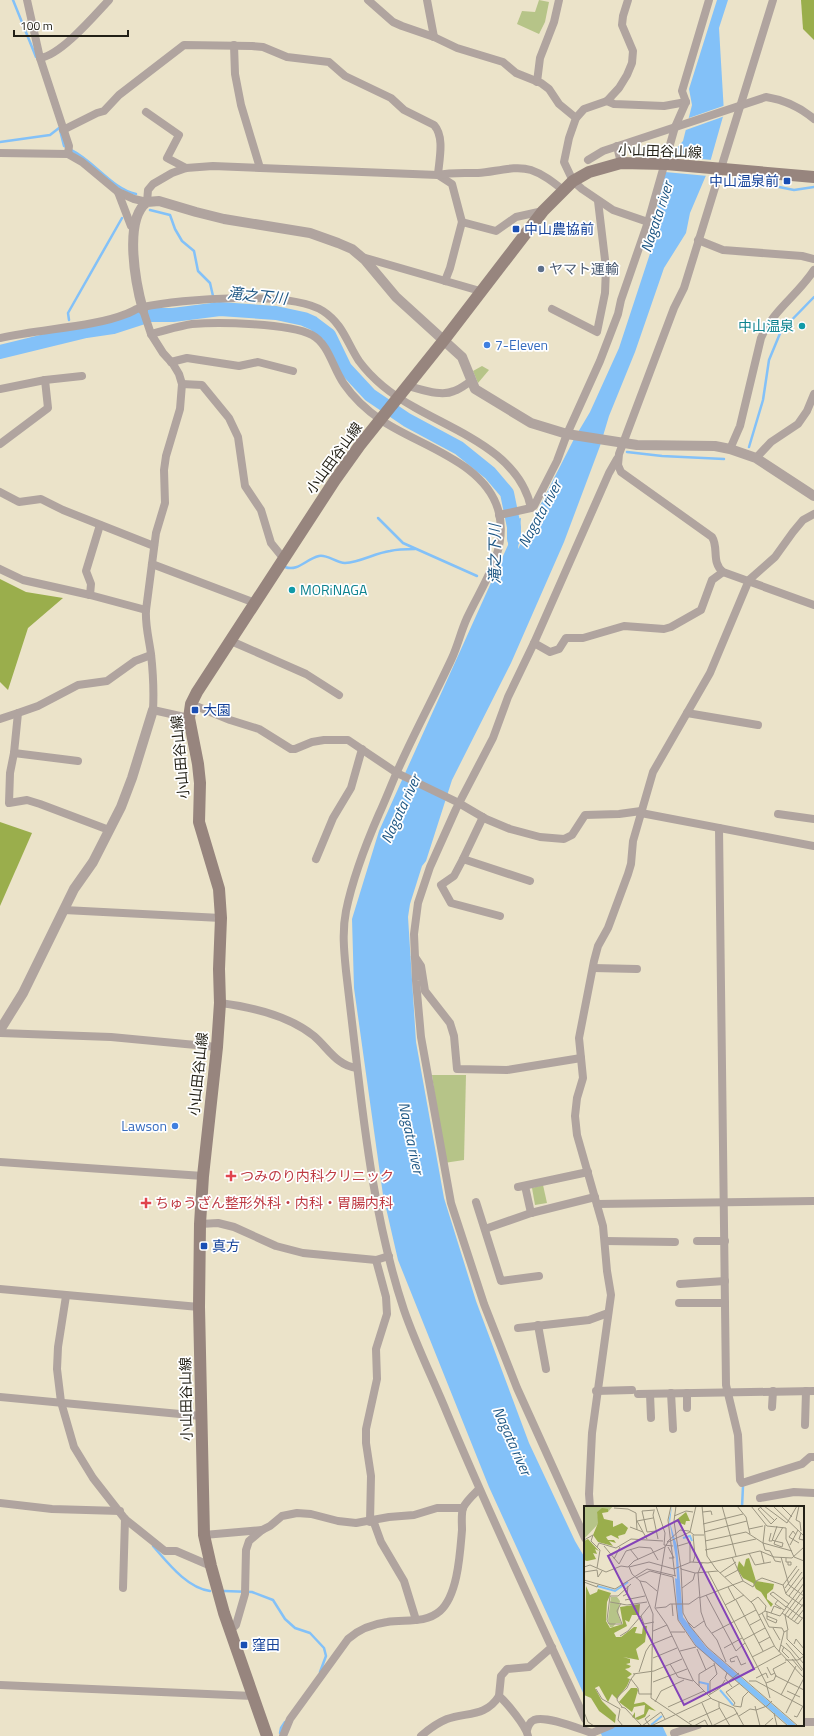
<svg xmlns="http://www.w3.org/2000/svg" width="814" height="1736" viewBox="0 0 814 1736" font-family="'Titillium Web','Noto Sans JP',sans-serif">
	<rect width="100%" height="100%" fill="#ebe3c9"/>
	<g fill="#b6c488">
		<path d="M539,0L549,2L545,22L539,34L517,24L522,11L535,12Z"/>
		<path d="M482,366L489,370L478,383L473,371Z"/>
		<path d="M432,1075H466L464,1160L444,1163Z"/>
		<path d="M543,1185L547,1203L535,1205L532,1188Z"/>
	</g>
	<g fill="#9aae4c">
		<path d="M801,0H814V40L803,29Z"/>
		<path d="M0,579L26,592L63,598L28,628L8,690L0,682Z"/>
		<path d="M0,822L32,833L0,906Z"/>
	</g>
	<g fill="#83c1f8">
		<path d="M717,0H728L719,28L724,113L707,173L690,213L686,233L664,268L635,352L609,416L600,446L564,542L511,663L452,780L426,861L422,866L410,904L408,917L416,1042L444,1198L476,1301L529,1443L575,1541L585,1558V1697L489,1487L398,1260L383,1195L354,988L352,919L379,831L508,545L509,521L521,518L518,549L574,439L590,412L619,348L662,217L657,205L666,170L674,151L683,141L692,105L689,89Z"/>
		<path d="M597,1725H662L667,1736H602Z"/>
	</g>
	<g fill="#ebe3c9">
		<path d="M726,105L725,116L683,131L686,119Z"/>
		<path d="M670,156L712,160L708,176L665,172Z"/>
	</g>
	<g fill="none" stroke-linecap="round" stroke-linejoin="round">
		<g stroke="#83c1f8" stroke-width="2.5">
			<path d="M13,0L36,57"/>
			<path d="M60,130L64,146L66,147"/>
			<path d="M0,142L50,135L59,128"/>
			<path d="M71,150C94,161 112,189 136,194"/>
			<path d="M774,186L794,190L814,187"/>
			<path d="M150,210L170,215L175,229L182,241L194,251L198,271L210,283L216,309"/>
			<path d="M69,320L68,313L122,218"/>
			<path d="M70,333V335"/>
			<path d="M749,447L763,400L769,360L781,331L814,297"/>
			<path d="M627,452L662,456L724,459"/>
			<path d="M378,518L403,543L477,576"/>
			<path d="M285,567C298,572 306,559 319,556C327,554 336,563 345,563C361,562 375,553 390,551C398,549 407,549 415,549"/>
			<path d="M742,1507L743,1486"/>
			<path d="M153,1546C168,1563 187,1588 210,1591"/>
			<path d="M224,1591L252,1592L273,1600L285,1619L295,1628L310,1633L324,1648L326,1656L320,1672"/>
			<path d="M280,1733L281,1728L285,1722"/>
		</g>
		<path stroke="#83c1f8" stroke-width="14" d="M0,352L86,331L113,327L150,315H173L220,309L276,313L304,319L313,323L329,335L345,368L370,395L407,420L459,448L490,473L507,493L514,527V539"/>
		<g stroke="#b0a49f" stroke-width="8">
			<path d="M27,0L40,58L69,146L68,154"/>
			<path d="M368,0L393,22L402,26L434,37L457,48L503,62L516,73L541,83L549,89L559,104L576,118"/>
			<path d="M427,0L434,37"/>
			<path d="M628,0L623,16L622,25L633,51L632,63L627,75L619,88L607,101L584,109L576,118L569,138L564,162L573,181L582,189L613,210L648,222"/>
			<path d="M773,0L684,288L674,308L619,454L618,465L621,472L712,537C719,548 711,562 723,572L814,605"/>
			<path d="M234,45L235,74L241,105L260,168"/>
			<path d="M40,58C61,55 94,16 109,0"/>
			<path d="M537,82L540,58L554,22L559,0"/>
			<path d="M607,101L614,104L664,106L686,102"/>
			<path d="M146,112L179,135L167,158L186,168"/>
			<path d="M63,130L97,113L104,111L119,95L184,45L252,46L263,47L287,57L329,62L345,76L391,98L404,110L434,125C445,137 439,160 438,175L452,184L462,222L450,268L445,281"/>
			<path d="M617,146L621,163"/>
			<path d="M0,153L68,154L82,162L118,192L134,199L147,202L148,190L153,184L172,173L186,168L213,166L438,175C451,172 464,173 478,173C495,172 515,165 531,170C543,174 553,182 563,190"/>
			<path d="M588,160L603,151L766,97C785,100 800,107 814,119"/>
			<path d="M118,192L131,226L134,228"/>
			<path d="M462,222L496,231L516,217L543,211"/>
			<path d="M698,240L723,250L802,256L814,259"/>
			<path d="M362,257L480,291"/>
			<path d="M552,309L597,332L605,293L606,268L598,201"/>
			<path d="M143,310L151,334L163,353L173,364L179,374L182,384L180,409L166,456L164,470L165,503L156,533L146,610C145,625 149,639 151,654C153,672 154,692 153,710L189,718"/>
			<path d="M151,334C164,331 178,326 192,324C219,322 289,323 312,335C329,344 333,369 344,384C353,397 368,411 381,420C419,446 487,462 499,513C508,552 482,585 467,618C461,631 458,645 452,658C434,697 413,735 396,774C390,788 385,801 379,814C365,846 353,877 346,911C342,931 344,951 346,971C349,997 352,1023 355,1048C365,1136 376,1226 404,1310C416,1345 433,1379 447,1413C490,1516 538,1618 585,1719"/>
			<path d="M0,338C31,331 62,329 93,323C104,321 116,318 126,314C132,312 137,308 143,307C182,299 290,290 323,311C343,324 347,343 359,361C373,380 394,396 414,407C457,432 520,453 531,508"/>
			<path d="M171,362L187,358L239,366L258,362L293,371"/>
			<path d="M182,384L202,385L229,418L238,437L245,486L261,510L271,543L284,559"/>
			<path d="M408,386C421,389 441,397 454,391C460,389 465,385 471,381"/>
			<path d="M0,389L45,380L82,376"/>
			<path d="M0,444L48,408L45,380"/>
			<path d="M730,449L740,426L761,338C773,310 798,295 814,270"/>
			<path d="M756,458L771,442L798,424L807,411L814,394"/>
			<path d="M0,492L19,502L41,499L63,510L154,546"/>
			<path d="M499,515L531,508L534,506L557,461L567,434L600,361L618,314L621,300L648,222L675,127L686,102L682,91L709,0"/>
			<path d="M152,564L255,603"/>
			<path d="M0,569L23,580L90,595L146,610"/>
			<path d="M90,595L91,584L86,571L100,525"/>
			<path d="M231,641L306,674L339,695"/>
			<path d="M534,643L550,652L559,649L566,638H583L624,626L664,629L671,627L701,610L712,580L723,572"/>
			<path d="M191,704L230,720L259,729L291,749H295L312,742L324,740H348L397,773L457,802L486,819L510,829L540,837L564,839L572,835L585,815L619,814L641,811"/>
			<path d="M687,713L758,725"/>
			<path d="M0,719L18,713"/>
			<path d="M14,753L78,761"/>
			<path d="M641,813L814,846"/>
			<path d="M778,814L814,819"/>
			<path d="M483,817L463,859L530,881"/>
			<path d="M719,828L726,1385L738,1435L740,1480L742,1483L802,1464L810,1457H814"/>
			<path d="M109,830L40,804L27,800L9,803L10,773L14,753L18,713L38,706L78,685L107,681L135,661L151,655"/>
			<path d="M316,859L333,818L351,788L362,749"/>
			<path d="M463,859L454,876L441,885L451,903L500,916"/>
			<path d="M64,910L221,918"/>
			<path d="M415,957L421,966L425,991L450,1023L454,1036L457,1069L507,1070L581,1058"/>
			<path d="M593,968L637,969"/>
			<path d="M220,1003C252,1007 288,1015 314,1036C328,1048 337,1066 357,1068"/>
			<path d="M0,1033L111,1037L217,1047"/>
			<path d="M0,1162L203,1176"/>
			<path d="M525,1186L531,1213"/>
			<path d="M518,1187L588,1172"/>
			<path d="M476,1202L501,1281L539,1276"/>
			<path d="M597,1204L814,1201"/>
			<path d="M200,1224L218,1223L234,1227L276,1246L303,1253L376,1260L389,1256"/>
			<path d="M485,1229L531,1213L595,1197"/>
			<path d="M605,1241L675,1242"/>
			<path d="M697,1241H725"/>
			<path d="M680,1284L725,1281"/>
			<path d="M0,1289L199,1307"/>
			<path d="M66,1296L58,1347L57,1369L61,1402L74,1447L93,1478L125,1519L165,1551H176L211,1566"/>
			<path d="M679,1303H725"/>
			<path d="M538,1325L546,1369"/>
			<path d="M518,1328L589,1320L608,1313"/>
			<path d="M596,1391L632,1390"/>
			<path d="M671,1393L673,1429"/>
			<path d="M687,1393V1408"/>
			<path d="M638,1394L814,1391"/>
			<path d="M650,1394L651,1418"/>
			<path d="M0,1397L201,1416"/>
			<path d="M772,1407L773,1391"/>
			<path d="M805,1425L806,1391"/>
			<path d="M760,1498L794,1492L814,1493"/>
			<path d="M0,1503L52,1509L120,1511"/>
			<path d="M590,1507L589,1494L592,1433L611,1295L607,1271L603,1226L577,1135L575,1116L577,1098L583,1078L579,1038L594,961L598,946L608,928L628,874L631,864L633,841L653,772L710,673L749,580L775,557L793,532L803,520L814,514"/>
			<path d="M373,1520L381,1542L404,1581L416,1620"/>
			<path d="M370,1522L371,1476L366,1443V1429L377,1379L376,1349L387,1314L386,1297L376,1260"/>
			<path d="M204,1535L262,1530"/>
			<path d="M585,1538L517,1388L484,1304L451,1203L421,1037L416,981L414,934L418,903L430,867L456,809L493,738L508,697L534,643L609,473L617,459"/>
			<path d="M123,1588L125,1519"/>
			<path d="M231,1630L236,1625L245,1594L246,1550L249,1541L262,1530L270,1526L282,1516L297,1513L311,1514L338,1521L356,1523L389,1517L414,1515L437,1508H463"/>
			<path d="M0,1685L253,1696"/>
			<path d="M803,1722H814"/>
			<path d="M527,1730C528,1726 530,1722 534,1720C546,1715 579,1729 592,1733L611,1725"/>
			<path d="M674,1733L698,1725"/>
			<path d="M283,1736L290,1719L348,1639C359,1629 373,1624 387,1622C405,1619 425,1624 440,1611C458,1595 460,1553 462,1530C462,1523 461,1514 463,1508C466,1501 474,1494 479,1489"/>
			<path d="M421,1736C429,1729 437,1723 447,1719C467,1712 486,1717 499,1696"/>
			<path d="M528,1736C526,1726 507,1703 499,1696L501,1676L507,1669L529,1667L552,1647"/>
		</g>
		<g stroke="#b0a49f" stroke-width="10">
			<path d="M143,310C136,285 123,220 147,202L159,201L196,212L224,219L310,233L338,243L352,249L365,260L396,297L462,357L475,389L531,423L567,434L637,445L715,446L730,449L756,458L814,496"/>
			<path d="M0,1030L23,993L74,889L93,862L121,807L132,778L153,710"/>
		</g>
		<path stroke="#97857e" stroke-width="12" d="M267,1736L224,1613L211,1566L204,1535L199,1307L200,1224L203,1176L217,1047L220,1003L219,969L221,918L219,889L199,822L200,783L198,764L189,718L191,704L197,692L335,480L360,445L444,340L543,211L573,181L589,172L621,163L666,164L814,177"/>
	</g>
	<g fill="#1a4fb4" stroke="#fff" stroke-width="1.5">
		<rect x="783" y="177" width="8" height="8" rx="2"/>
		<rect x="512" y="225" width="8" height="8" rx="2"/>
		<rect x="191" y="706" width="8" height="8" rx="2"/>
		<rect x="200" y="1242" width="8" height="8" rx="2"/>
		<rect x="240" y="1641" width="8" height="8" rx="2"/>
	</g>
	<circle fill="#5c6f8a" stroke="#fff" stroke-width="1.5" cx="541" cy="269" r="4"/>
	<g fill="#0f9aa8" stroke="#fff" stroke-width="1.5">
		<circle cx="802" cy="326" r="4"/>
		<circle cx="292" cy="590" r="4"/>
	</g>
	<g fill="#3f7fe0" stroke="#fff" stroke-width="1.5">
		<circle cx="487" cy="345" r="4"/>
		<circle cx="175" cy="1126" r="4"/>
	</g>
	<g fill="#e0444e" stroke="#fff" stroke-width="1.5">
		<path d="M229 1170h4v4h4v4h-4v4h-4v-4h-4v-4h4z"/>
		<path d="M144 1197h4v4h4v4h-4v4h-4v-4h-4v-4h4z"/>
	</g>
	<g text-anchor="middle" stroke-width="3.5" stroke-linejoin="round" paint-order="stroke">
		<g font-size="14" fill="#222016" stroke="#fff">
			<text transform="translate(660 151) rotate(2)" y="5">小山田谷山線</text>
			<text transform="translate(334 458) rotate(-54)" y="5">小山田谷山線</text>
			<text transform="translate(180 757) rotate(-95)" y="5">小山田谷山線</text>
			<text transform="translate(198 1074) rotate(-84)" y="5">小山田谷山線</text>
			<text transform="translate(186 1399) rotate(-91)" y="5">小山田谷山線</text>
		</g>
		<g font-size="14" fill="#164399" stroke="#fff" text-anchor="start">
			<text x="779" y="186" text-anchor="end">中山温泉前</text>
			<text x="524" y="234">中山農協前</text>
			<text x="203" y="715">大園</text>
			<text x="212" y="1251">真方</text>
			<text x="252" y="1650">窪田</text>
		</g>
		<g font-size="14" fill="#4e5e75" stroke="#fff" text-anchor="start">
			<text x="549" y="274">ヤマト運輸</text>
		</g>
		<g font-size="14" fill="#0d838f" stroke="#fff" text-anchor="end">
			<text x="794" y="331">中山温泉</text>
			<text x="300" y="595" text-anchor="start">MORiNAGA</text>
		</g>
		<g font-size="14" fill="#366cbe" stroke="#fff" text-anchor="start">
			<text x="495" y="350">7-Eleven</text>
			<text x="167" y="1131" text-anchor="end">Lawson</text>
		</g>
		<g font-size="14" fill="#be3a42" stroke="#fff" text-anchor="start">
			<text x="240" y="1181">つみのり内科クリニック</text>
			<text x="155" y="1208">ちゅうざん整形外科・内科・胃腸内科</text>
		</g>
		<g font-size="15" font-style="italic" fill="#1e5784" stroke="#fff">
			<text transform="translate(657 217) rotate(-72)" y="5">Nagata river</text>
			<text transform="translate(257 296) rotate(6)" y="5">滝之下川</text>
			<text transform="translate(540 514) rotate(-61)" y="5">Nagata river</text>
			<text transform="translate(495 554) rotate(-90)" y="5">滝之下川</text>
			<text transform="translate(401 809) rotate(-65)" y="5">Nagata river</text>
			<text transform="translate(411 1138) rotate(78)" y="5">Nagata river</text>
			<text transform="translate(512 1441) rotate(66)" y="5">Nagata river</text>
		</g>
	</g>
	<g transform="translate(584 1506)">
		<rect width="220" height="220" fill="#ebe3c9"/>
		<path d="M0,0H29L24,6V3L13,6L15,17L0,33ZM27,91H33L36,95L34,108L37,117H32L29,121H26L24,114Z" fill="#b6c488"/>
		<path d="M18,2L24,3V6L18,7L20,13L29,15V21L38,17L44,22L41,28L34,30L35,33L27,29L22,31L24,34H30L32,37L25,35L29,40L14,36L9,29L14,17L13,6ZM102,6L106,15H102L101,19L91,15ZM4,33L15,45L11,43L13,48L9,47L12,53L3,55L0,54V35ZM165,52L172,75L190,78L189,83L183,88V93L189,98L187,101L177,86L172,83L169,77L159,72L153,63L155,55L160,61L162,53ZM2,80L6,89L13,86L14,83L27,87L23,96L22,115L26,122L39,118L36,101L56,98L55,109H48L45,116L41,114L43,120L30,127L32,131H37L50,121H53L51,127L58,128L59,120H63L61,136L52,143L55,154L39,151L46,153V157L42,158L47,160L45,162L41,163L48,168L43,172L46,173L43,180L33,193L28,188L24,196L15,180L11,182L18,195L32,209L31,217L15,205L7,192L0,189ZM47,182H53L54,184L50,198L60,196L72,205L65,203L61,211L54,214L48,211L51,206V212L60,208L61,199L50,201L48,206L35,196Z" fill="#9aae4c"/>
		<path d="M88,0L86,17L93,40L99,111L122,141L213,220H205L113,141L94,113L91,72L93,73L92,53L85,13Z" fill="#83c1f8"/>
		<path fill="none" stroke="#83c1f8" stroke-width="2" d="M99,32L106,30L108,35M13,80L31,85L44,76M115,176L124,178V186M136,184L149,199M67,219L78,210"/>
		<path fill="none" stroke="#9b9581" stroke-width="1" d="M72,0L81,27L80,39L89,40M87,0L84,14L91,70M92,0L90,15L97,63L111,67L134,65M112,0L106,26L84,36L81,41L71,102L83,119L109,174L128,193L150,202L160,220M118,0L123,50L132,63L169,98L191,141L220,172M138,0L152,50M153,0L162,11L166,28M167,0L183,20L202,22V33L210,51L220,55M179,0L174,3L187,18L193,12M180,0L203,17L213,0M189,0L220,30M197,0L208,11M215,0L212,14L216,16L217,25M30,2L44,3L52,7L53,24M177,2L190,14M71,4L58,5L63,26L72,25M70,5L69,9L74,33M119,6L127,5L128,9M90,10L102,5L109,6M119,18L159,8M181,19L179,37L208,45M46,21L59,26L63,33M165,23L179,20M59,26L53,15L69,12M120,26L163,15M187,27L185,35H188L193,20M217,27L215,33L219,34L220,31M212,29L209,25L205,31L215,37M0,34L9,29L7,35L16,44L13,62M188,34L191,35L199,37L198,41L190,38L191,35L199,21M121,35L162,26L179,37L181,44M83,36L96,24L105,25L110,29H120M106,36V56M206,39L214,24M20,40L35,58M94,40L107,36M13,41L15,37L32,42L47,33L79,35M84,41L90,52H85M46,43L54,53M121,44L172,33M181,44L186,45L191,55L197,56M177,45L180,57M165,47L171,59L187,56M148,51L159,75L169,81L172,75L178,72L199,79M197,51L205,79L220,90M202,52V56H207V59H204V56M30,53L36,41M109,56L111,50L109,29M118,57L114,67L117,106L122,120L133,134L142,156M35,58L42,45L55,41L67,42L74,54M213,60L199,79L202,88L220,101M0,61L6,59L22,66L37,60L44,61L50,55L81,41M97,62L99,107L106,120L123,141L214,220M0,66L13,64L14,71L18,65M124,66L182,177L186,192M136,67L152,56M141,71L154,64M52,72L66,65L89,71L94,114L111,139L204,220M0,74L31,83L63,63L92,70M56,75L62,76L73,85M0,76L13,81L14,79M144,81L151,94M98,82L109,74L111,67M201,82L215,63M202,87L218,66M122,89L152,145L161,137M39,90L43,88L44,80M205,90L220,70M115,92L159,75M41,94L61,90M152,94L170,128M194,94L191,98L200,104M26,96L43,99L63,96M167,96L174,91L182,100L181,105M37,97L33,105L38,118H25L23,114L26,90H34L47,78M88,98L89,110M66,99L57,110L60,118L70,116M141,99L160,89M202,100L218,112M202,101L186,88L189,86L205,98M72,102L82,101L86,98H105L115,91M178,107L185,121L198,122L200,126M187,107L190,100L197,103M198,107L214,118L220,110M175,109L181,105L196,110L220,77M183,110L193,114L192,117L183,113V106M204,111L220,90M207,114L220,97M103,115L110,122L120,115M210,116L220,103M166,119L177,113M189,122L196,134M69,125L83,119M203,125V133L220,150M87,126H101M128,127L172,104M170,128L179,145M36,130L44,125L57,110M159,134L181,122M175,137L186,131M202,137L220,158M210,138L212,133L220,143M197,139L206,146L220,165M200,141L198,145L205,152M140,142L158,132M113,143L122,164M96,145L112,141M195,146L200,126L204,124L201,109L220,83M168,151L190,140M69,152L93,142M208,153L218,165M201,154H214L220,150M151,155L147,156L146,153L153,150L157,159L162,157M202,156L189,163L192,170L220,184M86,158L94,171L109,175M183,161L187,169L191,167M55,166L62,145L66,139L88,130M143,167L141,172L148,181M49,168L70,165L98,153M51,168L47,173L54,182L55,188H68M158,169L197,148M172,172L182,167L184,172M145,175L155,167M165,175H172L220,201M69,176L103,163M182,177L190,174L192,169M115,180V168L130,159M12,183L18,193L36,203M203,185L216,191M126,188V175L133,168L130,157M125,189L136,182L141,174M197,189L212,160M208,195L220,172M71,196L77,185L100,174M135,196V201L146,220M118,197L128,219M149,200L151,197L142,186L156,177M150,200L157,201L159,191L165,185M37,201L41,202L58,220M38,201L33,194L34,190L43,182L47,173M84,201L120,185M36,203L34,214L39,220M0,206L4,216L10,220M190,207L193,220M202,207L208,195M155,210L166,203L172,204L171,200M210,210L213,211L219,200M105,216L136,202M58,220L77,206L81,213M66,220L61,213L66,209M67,220L127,192M109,220L67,192L69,108L56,75L48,68L45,61L65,56L90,63L107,56L124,57L176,45L190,51L208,52L220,41M110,220L121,214L124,220M128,220L154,207M176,220L172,204L183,200L188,195M180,220L189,212"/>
		<path fill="#8443b8" fill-opacity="0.15" stroke="#8443b8" stroke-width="2" d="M94,14L170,163L100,199L24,50Z"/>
		<rect width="220" height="220" fill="none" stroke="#222016" stroke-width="2"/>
	</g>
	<path d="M14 30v6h114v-6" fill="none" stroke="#222016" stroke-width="2"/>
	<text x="20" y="30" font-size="12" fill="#222016" stroke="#ffffff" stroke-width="3" paint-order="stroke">100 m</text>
</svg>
